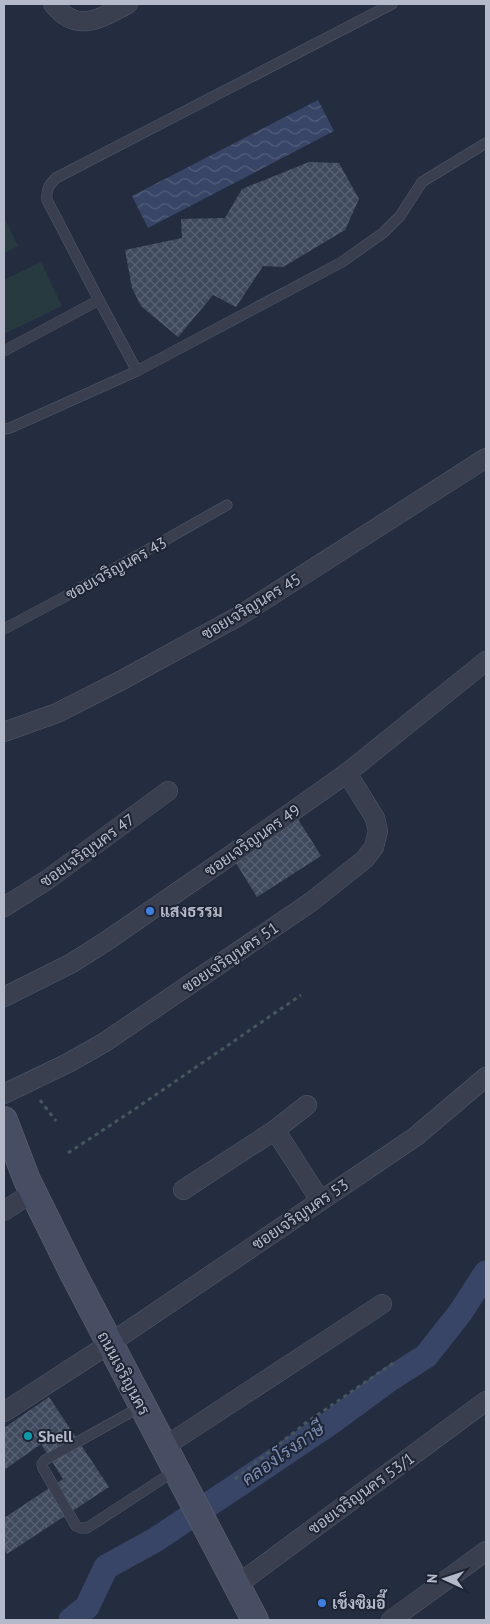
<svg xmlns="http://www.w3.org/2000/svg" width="490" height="1624" viewBox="0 0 490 1624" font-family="'PT Sans',Sarabun,sans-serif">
	<defs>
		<pattern id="water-waves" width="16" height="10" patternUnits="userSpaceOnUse" patternTransform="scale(1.25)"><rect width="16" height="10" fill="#384567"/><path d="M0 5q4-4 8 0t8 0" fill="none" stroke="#535e7b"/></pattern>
		<pattern id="building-cross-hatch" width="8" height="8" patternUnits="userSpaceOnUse" patternTransform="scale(1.25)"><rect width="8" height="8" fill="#404a5e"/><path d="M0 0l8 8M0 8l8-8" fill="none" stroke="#596274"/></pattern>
	</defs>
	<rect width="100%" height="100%" fill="#242c3f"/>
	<g fill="#263a40">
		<path d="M4,218L18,246L4,253Z"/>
		<path d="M41,262L62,306L4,334V280Z"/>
	</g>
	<path fill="url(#water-waves)" d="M318,100L334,131L148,228L132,196Z"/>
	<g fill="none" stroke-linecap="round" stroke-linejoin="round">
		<path stroke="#384567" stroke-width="25" d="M71,1620L87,1607L106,1567L155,1540L238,1485L333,1421L390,1379L426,1356L460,1313L486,1273"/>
	</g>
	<g fill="url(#building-cross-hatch)">
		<path d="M309,162L339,163L359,199L345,230L283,267L263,266L236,307L213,295L178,337L141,306L132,288L125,250L182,238L181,219L225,218L242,189Z"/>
		<path d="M298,819L321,856L257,897L234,860Z"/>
		<path d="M49,1397L109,1487L7,1554L4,1549V1518L63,1479L41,1444L4,1470V1428Z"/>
	</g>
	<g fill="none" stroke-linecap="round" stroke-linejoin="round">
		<g stroke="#535a6a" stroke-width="11">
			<g id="service">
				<path d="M99,300L137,371"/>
				<path d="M4,351L99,300L47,200C46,189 49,185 56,178L392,4"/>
				<path d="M4,429L10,428L137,371L342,262L383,233L400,216L422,182L486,143"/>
				<path d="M4,629L68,595L227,505"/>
				<path d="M142,1406L45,1460L42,1464L43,1468L76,1526L81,1528H87L176,1470"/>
			</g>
		</g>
		<g stroke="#535a6a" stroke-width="20">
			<g id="minor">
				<path d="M53,4C77,34 99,19 128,4"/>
				<path d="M4,732L57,713L122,680L239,616L486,458"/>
				<path d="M4,907L47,880L168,791"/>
				<path d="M4,997L72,963L108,940L221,862L347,773L486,661"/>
				<path d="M4,1094L70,1062L105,1042L311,902L365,859L374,847L378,831L375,818L347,773"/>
				<path d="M275,1130L320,1200"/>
				<path d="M183,1190L275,1130L307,1105"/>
				<path d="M4,1211L33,1192"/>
				<path d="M4,1412L109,1344L415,1137L486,1077"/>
				<path d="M164,1447L382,1304"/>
				<path d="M237,1585L486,1401"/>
				<path d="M391,1620L486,1551"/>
			</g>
		</g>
		<g stroke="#535a6a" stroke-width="28">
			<path id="secondary" d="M4,1120L27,1180L74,1275L255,1620"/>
		</g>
		<g stroke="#45575d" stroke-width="3" stroke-dasharray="4 4" stroke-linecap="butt">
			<path d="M40,1100L56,1121"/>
			<path d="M68,1153L135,1109L301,995"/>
			<path d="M235,1479L307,1422L395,1362"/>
		</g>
		<use href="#service" stroke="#393f4f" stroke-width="10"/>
		<use href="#minor" stroke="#393f4f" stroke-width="19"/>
		<use href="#secondary" stroke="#474d62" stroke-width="26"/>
	</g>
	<g fill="#3f7fe0" stroke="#1d2434" stroke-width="2">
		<circle cx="150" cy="911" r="5"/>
		<circle cx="322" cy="1603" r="5"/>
	</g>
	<circle fill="#0f9aa8" stroke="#1d2434" stroke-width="2" cx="28" cy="1436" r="5"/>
	<g text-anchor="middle" stroke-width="4" stroke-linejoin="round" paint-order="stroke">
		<g font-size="16" fill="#b5baca" stroke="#1d2434">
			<text transform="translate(116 568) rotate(-29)" y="6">ซอยเจริญนคร 43</text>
			<text transform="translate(251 606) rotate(-31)" y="6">ซอยเจริญนคร 45</text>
			<text transform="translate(252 840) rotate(-35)" y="6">ซอยเจริญนคร 49</text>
			<text transform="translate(87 850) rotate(-36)" y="6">ซอยเจริญนคร 47</text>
			<text transform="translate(230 957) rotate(-34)" y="6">ซอยเจริญนคร 51</text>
			<text transform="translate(300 1214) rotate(-34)" y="6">ซอยเจริญนคร 53</text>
			<text transform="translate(124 1373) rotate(62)" y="6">ถนนเจริญนคร</text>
			<text transform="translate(361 1493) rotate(-36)" y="6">ซอยเจริญนคร 53/1</text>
		</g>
		<g font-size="16" font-weight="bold" fill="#b5baca" stroke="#1d2434" text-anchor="start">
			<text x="160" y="917">แสงธรรม</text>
			<text x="38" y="1442">Shell</text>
			<text x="332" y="1609">เช็งซิมอี๊</text>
		</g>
		<g font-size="18" font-style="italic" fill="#7c8cb2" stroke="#1d2434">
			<text transform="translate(283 1454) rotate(-35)" y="6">คลองโรงภาษี</text>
		</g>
	</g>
	<rect width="490" height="1624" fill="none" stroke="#b5baca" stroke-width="10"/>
	<g transform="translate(445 1579) rotate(273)" stroke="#1d2434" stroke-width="4" paint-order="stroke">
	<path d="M0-4L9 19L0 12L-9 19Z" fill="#b5baca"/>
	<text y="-8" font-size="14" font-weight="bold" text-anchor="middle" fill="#b5baca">N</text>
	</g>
</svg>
